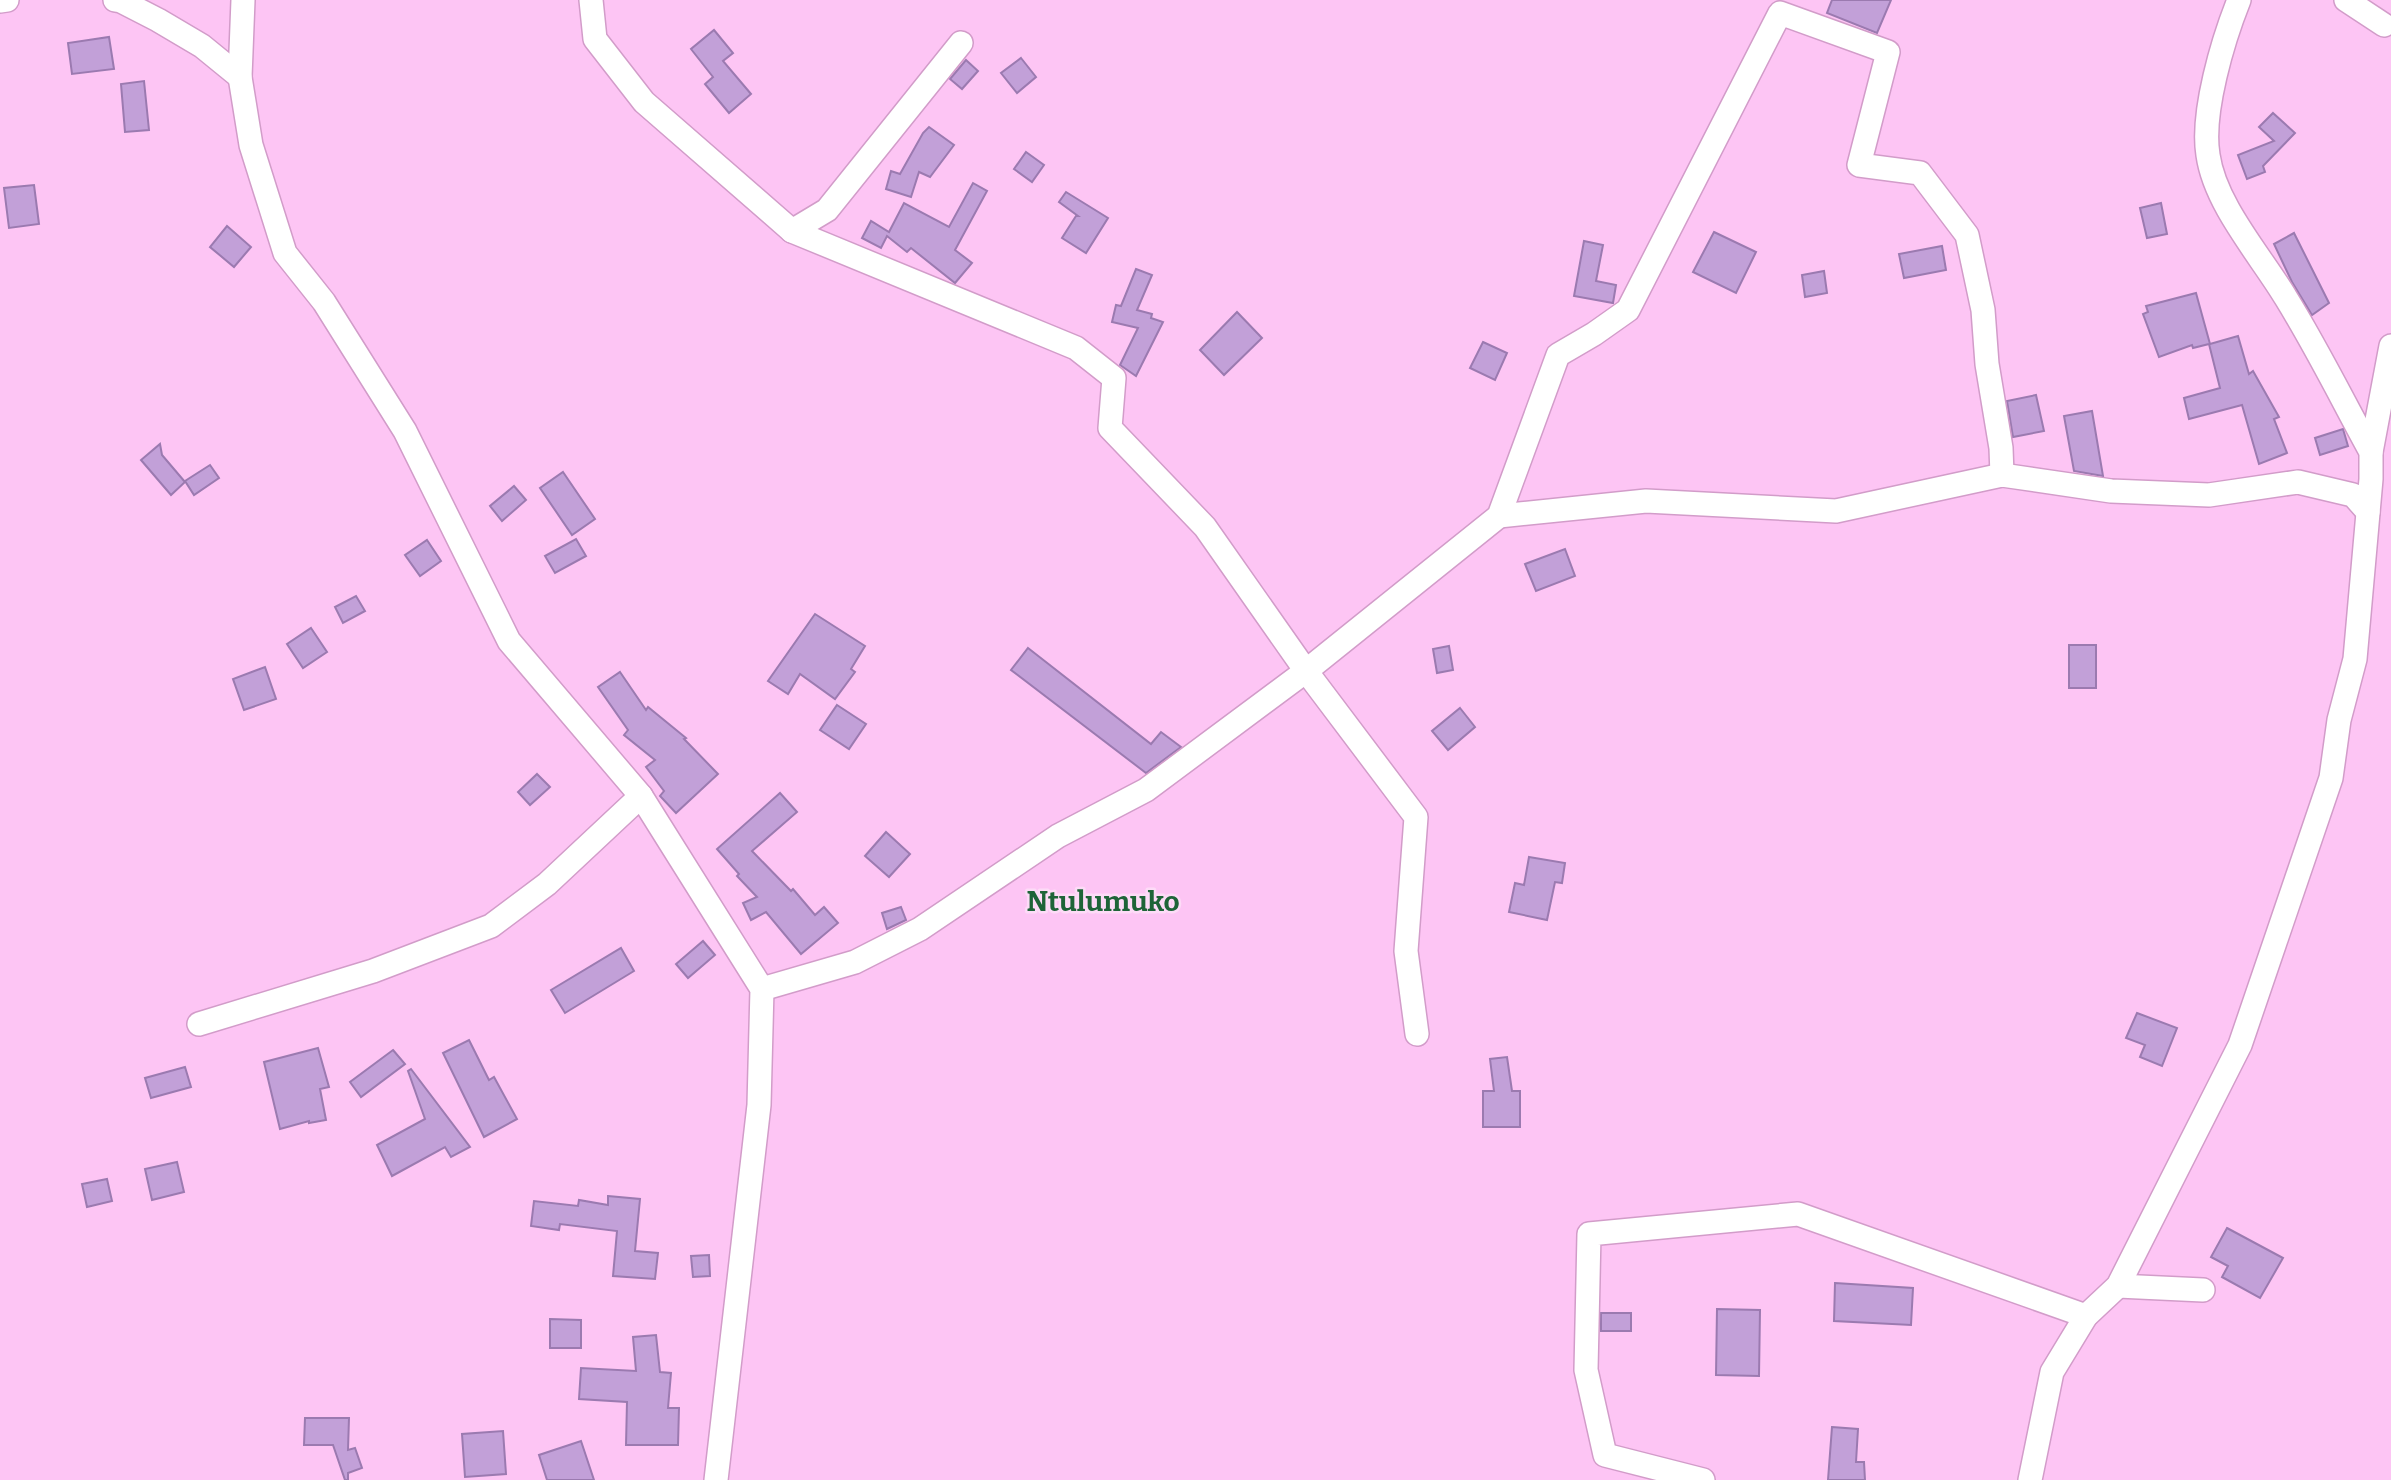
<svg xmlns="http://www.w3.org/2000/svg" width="2391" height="1480" viewBox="0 0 2391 1480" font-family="Bitter,serif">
	<rect width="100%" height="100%" fill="#fdc5f4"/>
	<g fill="#c2a0d8" stroke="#9b7ab0" stroke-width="2">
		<path d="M1832,0H1891L1877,33L1827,13Z"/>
		<path d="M714,30L733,53L723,61L751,94L729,113L705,84L713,77L691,49Z"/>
		<path d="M109,37L114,69L72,74L68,43Z"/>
		<path d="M1021,58L1036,77L1017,93L1001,73Z"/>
		<path d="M966,60L978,71L962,89L950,79Z"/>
		<path d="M144,81L149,130L125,132L121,84Z"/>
		<path d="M2273,113L2295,133L2263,166L2265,172L2247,179L2238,155L2274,141L2259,127Z"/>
		<path d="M929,127L954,145L930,177L919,172L911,197L886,189L891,171L900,174L923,133Z"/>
		<path d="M1026,152L1044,165L1032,182L1014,169Z"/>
		<path d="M973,183L987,191L955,250L972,263L955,283L911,248L907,252L887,236L881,248L862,238L871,221L889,232L904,203L949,227Z"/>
		<path d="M34,185L39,224L9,228L4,188Z"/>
		<path d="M1066,192L1108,218L1086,253L1062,238L1076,216H1078L1059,202Z"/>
		<path d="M2161,203L2167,234L2147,238L2140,208Z"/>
		<path d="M227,226L251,247L234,267L210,247Z"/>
		<path d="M1714,232L1756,252L1736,293L1693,272Z"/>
		<path d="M2294,233L2329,303L2312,315L2292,282L2274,244Z"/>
		<path d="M1584,241L1603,245L1596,281L1616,285L1613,303L1574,296Z"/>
		<path d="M1942,246L1946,270L1904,278L1899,254Z"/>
		<path d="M1136,269L1152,275L1137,310L1152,314L1151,318L1163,322L1136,376L1120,365L1138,328L1112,322L1116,305L1121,306Z"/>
		<path d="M1824,271L1827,293L1805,297L1802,275Z"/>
		<path d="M2196,293L2210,344L2238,336L2249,374L2253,371L2279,417L2274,419L2287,453L2259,464L2242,405L2189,419L2184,398L2220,388L2209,344L2193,348L2192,345L2159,357L2143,314L2148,312L2146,306Z"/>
		<path d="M1237,312L1262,338L1224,375L1200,350Z"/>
		<path d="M1483,342L1507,353L1495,380L1470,368Z"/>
		<path d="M2036,395L2044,431L2013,437L2007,401Z"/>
		<path d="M2092,411L2103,476L2074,471L2064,416Z"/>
		<path d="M2343,429L2348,446L2320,455L2315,438Z"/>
		<path d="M160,444L162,455L185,482L171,495L141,460Z"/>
		<path d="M210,465L219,478L194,495L185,481Z"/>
		<path d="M563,472L595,519L572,535L540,488Z"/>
		<path d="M514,486L526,500L502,521L490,506Z"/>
		<path d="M576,539L586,556L555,573L545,556Z"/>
		<path d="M427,540L441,561L420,576L405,555Z"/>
		<path d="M1565,549L1575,576L1536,591L1525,564Z"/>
		<path d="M356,596L365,611L343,623L335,607Z"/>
		<path d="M815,614L865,646L851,669L855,672L835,699L800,674L788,694L768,681Z"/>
		<path d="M311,628L327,652L303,668L287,644Z"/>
		<rect x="2069" y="645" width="27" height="43"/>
		<path d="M1449,646L1453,670L1437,673L1433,649Z"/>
		<path d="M1028,648L1151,744L1161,732L1181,747L1146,773L1011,670Z"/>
		<path d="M265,667L276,699L244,710L233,679Z"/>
		<path d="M620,672L646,710L648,707L686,738L684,739L718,774L676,813L660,796L664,791L646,767L655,760L624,735L628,730L598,687Z"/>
		<path d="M837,705L866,724L849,749L820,730Z"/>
		<path d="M1460,708L1475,727L1448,750L1432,731Z"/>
		<path d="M537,774L550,787L530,805L518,792Z"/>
		<path d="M780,793L797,812L752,851L791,891L793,889L815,915L824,907L838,923L801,954L766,912L751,920L743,903L757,897L737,876L739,874L717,849Z"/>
		<path d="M886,832L910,854L889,877L865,856Z"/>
		<path d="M1529,857L1565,863L1562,883L1555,882L1547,920L1509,912L1515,883L1524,885Z"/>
		<path d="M901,907L906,920L887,929L882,913Z"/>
		<path d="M703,941L715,955L688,978L676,964Z"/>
		<path d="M621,948L634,971L565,1013L551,990Z"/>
		<path d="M2137,1013L2177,1028L2162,1066L2140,1057L2145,1045L2126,1038Z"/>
		<path d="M469,1040L489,1080L494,1077L517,1119L484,1137L443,1053Z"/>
		<path d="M318,1048L329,1087L320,1089L326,1120L309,1123V1121L280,1129L264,1062Z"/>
		<path d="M393,1050L405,1064L361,1097L350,1082Z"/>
		<path d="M1507,1057L1512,1091H1520V1127H1483V1091H1494L1490,1059Z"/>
		<path d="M185,1067L191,1087L151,1098L145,1078Z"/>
		<path d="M411,1069L470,1147L451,1157L445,1147L392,1176L377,1145L425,1119L408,1071Z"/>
		<path d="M177,1162L184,1192L152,1200L145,1169Z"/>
		<path d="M107,1179L112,1201L87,1207L82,1184Z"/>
		<path d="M608,1196L640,1199L635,1251L658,1253L655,1279L613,1276L617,1231L560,1224L559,1230L531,1226L534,1201L578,1206L579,1200L608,1205Z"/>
		<path d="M2227,1228L2283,1258L2260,1298L2222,1277L2228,1266L2211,1257Z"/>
		<path d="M709,1255L710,1276L693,1277L691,1256Z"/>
		<path d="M1835,1283L1913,1288L1911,1325L1834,1321Z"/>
		<path d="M1717,1309L1760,1310L1759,1376L1716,1375Z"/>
		<rect x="1601" y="1313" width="30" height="18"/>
		<path d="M550,1319L581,1320V1348H550Z"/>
		<path d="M656,1335L660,1372L671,1373L668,1408H679L678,1445H626L627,1402L579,1399L581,1368L636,1371L633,1337Z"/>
		<path d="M305,1418H349L348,1450L355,1448L362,1468L348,1473V1480H345L333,1445H304Z"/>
		<path d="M1832,1427L1858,1429L1856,1462H1864L1865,1480H1828Z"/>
		<path d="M503,1431L506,1474L465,1477L462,1434Z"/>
		<path d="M581,1441L594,1480H547L539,1455Z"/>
	</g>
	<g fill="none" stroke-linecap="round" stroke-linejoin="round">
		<g stroke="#d29cc9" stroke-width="26">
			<g id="street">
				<path d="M115,0L121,1L158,20L202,46L240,77"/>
				<path d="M243,0L240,77L251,145L285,253L324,302L405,431L509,641L641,796L762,989L759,1105L716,1480"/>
				<path d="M591,0L595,39L644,102L792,231L827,210L961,43"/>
				<path d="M2346,0L2384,25"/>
				<path d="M0,1L7,0"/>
				<path d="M792,231L1076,348L1114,378L1110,428L1205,527L1306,671L1416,817L1406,951L1417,1034"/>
				<path d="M2371,452L2391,346"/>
				<path d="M1499,516L1646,501L1836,511L2002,475L2111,491L2209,495L2298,482L2353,495L2368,512"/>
				<path d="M762,989L855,962L920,929L1058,836L1146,790L1306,671L1499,516L1558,355L1594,334L1628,310L1780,13L1888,52L1859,165L1920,173L1967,235L1983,310L1987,364L2001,448L2002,475"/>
				<path d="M199,1024L373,971L491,926L547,884L641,796"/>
				<path d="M2118,1286L2203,1290"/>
				<path d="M1703,1480L1605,1455L1586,1370L1589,1234L1798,1214L2086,1316"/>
				<path d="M2030,1480L2052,1372L2086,1316L2118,1286L2240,1045L2331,778L2339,720L2355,659L2371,479V452C2343,401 2317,348 2286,298C2261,256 2215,205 2208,155C2201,113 2223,40 2239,0"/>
			</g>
		</g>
		<use href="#street" stroke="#fff" stroke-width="23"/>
	</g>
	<g text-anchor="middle" stroke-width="5" stroke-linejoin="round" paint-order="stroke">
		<g font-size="28" font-weight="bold" fill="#1e6438" stroke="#fddbf7">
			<text x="1103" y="911">Ntulumuko</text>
		</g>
	</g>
</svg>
